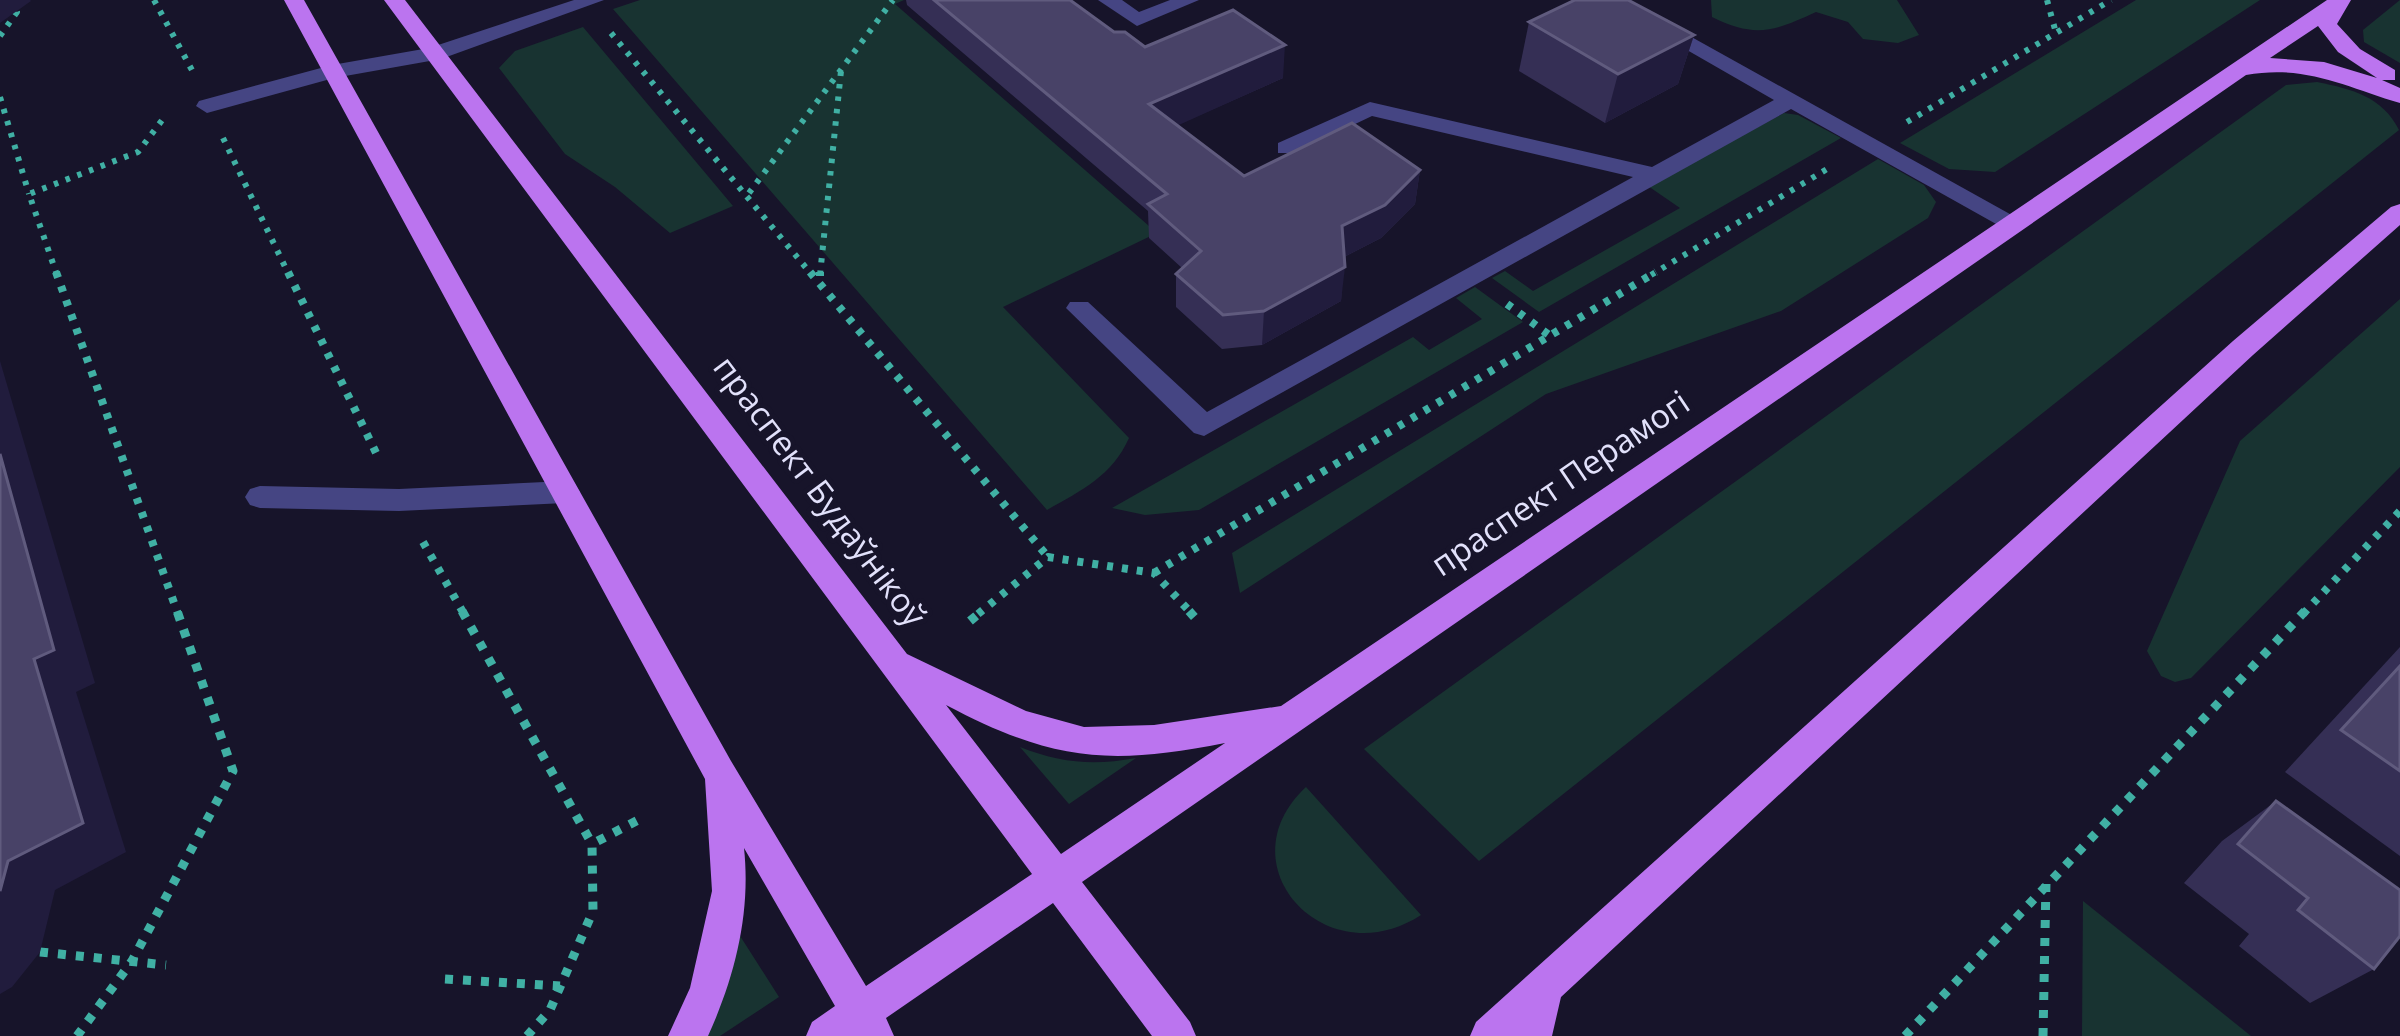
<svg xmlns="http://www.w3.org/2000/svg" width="2400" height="1036" viewBox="0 0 2400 1036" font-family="'Open Sans',sans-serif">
	<rect width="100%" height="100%" fill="#17142a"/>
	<g fill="#183331">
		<path d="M640,0H904L895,4L1157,233L1003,307L1129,438C1112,476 1082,490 1047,510L613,9Z"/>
		<path d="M1711,0H1897L1919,35L1898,43L1863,39L1848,22L1816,12C1773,32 1755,38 1712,17Z"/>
		<path d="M2136,0H2260L1995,172L1949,169L1900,143Z"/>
		<path d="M2400,0V63L2364,42L2363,30Z"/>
		<path d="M583,27L733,206L670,233L615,187L565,154L499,68L515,51Z"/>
		<path d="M2317,82C2351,89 2382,96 2399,130L1479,861L1364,749L2286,85Z"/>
		<path d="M1784,113L1798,115L1841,138L1539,312L1492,278L1505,271L1533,291L1680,208L1648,186Z"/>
		<path d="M1878,159L1924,185L1936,202L1928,218L1781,311L1546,394L1240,593L1232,553Z"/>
		<path d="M1475,287L1523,322L1199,510L1145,515L1112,508L1413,337L1429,350L1482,319L1456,298Z"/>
		<path d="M2400,299V467L2191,678L2175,682L2161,676L2147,651L2240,441Z"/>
		<path d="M1020,747C1061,763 1093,766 1136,758L1069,804Z"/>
		<path d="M1306,787L1421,915C1326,977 1222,865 1306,787Z"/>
		<path d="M2083,901L2251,1036H2082Z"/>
		<path d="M735,928L779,997L720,1036H703C727,1000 732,970 735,928Z"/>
	</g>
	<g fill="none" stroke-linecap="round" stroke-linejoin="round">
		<g stroke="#40b0a4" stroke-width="6" stroke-dasharray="4.5 8" stroke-linecap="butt">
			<path d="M154,0L193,72"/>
			<path d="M2047,0L2056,33"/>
			<path d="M611,33L812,275"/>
			<path d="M0,36L17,12L12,0"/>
			<path d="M0,97L29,194"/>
			<path d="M1907,122L2111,0"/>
			<path d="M223,138L289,275"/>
			<path d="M749,193L893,0"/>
			<path d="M57,275L29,194L138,152L166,115"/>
			<path d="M820,275L841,71"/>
			<path d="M1651,275L1832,166"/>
		</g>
		<g stroke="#40b0a4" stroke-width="8" stroke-dasharray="6 9" stroke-linecap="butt">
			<path d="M56,272L178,614"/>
			<path d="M288,272L379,459"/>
			<path d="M810,272L1048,557"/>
			<path d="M820,276V272"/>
			<path d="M1507,304L1549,335"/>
			<path d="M423,542L464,614"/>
			<path d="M1154,573L1656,272"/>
			<path d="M978,614L1048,557L1154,573L1192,614"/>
			<path d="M2303,614L2400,511"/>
		</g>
		<g stroke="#40b0a4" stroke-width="9" stroke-dasharray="8 10" stroke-linecap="butt">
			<path d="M462,611L592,844"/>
			<path d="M1189,611L1198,621"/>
			<path d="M970,621L982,611"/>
			<path d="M40,952L166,965"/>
			<path d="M445,979L560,986"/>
			<path d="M77,1036L132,961L233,771L177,611"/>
			<path d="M527,1036L550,1010L593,911L592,844L644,817"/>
			<path d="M1905,1036L2305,611"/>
			<path d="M2043,1036L2046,882"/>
		</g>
		<g fill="#454583" fill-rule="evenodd">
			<path d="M574,0H604L441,59L334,78L207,113L196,106L199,101L332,65L429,48Z"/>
			<path d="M1098,0H1122L1139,12L1170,0H1199L1137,26Z"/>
			<path d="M1600,0H1625L2026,223L2014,231L2005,229L1791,109L1204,436L1194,433L1066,308L1070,302H1088L1207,412L1633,177L1372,116L1294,153H1278V143L1370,102L1652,167L1774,100Z"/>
			<path d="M565,481L575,484L580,492L575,500L565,503L399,511L260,508L250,505L245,497L250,489L260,486L399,489Z"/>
		</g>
		<g fill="#bb74ef" fill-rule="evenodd">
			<path d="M284,0H304L731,761L866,986L1032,874L384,0H405L907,654L1026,711L1084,727L1154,725L1281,706L2327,0H2351L2337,24L2360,49L2395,70V80H2382L2400,88V103C2346,87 2305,64 2246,75L1082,882L1190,1022L1196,1036H1152L1053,903L886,1018L894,1036H806L812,1022L835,1006L744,848C751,913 735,977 708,1036H668L690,988L712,891L705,779ZM2318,26L2338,52L2377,78L2324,62L2270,58ZM946,705C1052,761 1108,766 1225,743L1061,854Z"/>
			<path d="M2400,204V225L2253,355L1561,997L1552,1036H1470L1476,1022L2233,341L2391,207Z"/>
		</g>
	</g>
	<g fill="#352f55">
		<path d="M906,0H1070L1114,32L1145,47L1283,78L1177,125L1244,176L1420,170L1415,204L1381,238L1344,257L1341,301L1262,345L1222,349L1176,307V274L1182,268L1149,238L1148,211L907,5Z"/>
		<path d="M1529,22L1694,35L1678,84L1605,123L1519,71Z"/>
		<path d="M2400,647V856L2285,772Z"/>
		<path d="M2276,801L2374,969L2310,1003L2239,946L2249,934L2184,883L2222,841Z"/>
	</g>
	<g fill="#211c3d">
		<path d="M0,0H30L31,1L0,23Z"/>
		<path d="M1694,35L1678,84L1605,123L1618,74Z"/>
		<path d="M1285,45L1283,78L1150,138L1149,104Z"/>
		<path d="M1420,170L1415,204L1381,238L1338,260L1342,226Z"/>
		<path d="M1345,267L1341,301L1262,345L1264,311Z"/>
		<path d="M0,361L95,683L76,692L126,852L55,890L40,952L12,987L0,994V891L34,659L0,454Z"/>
	</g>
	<g fill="#484267" stroke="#605b7e" stroke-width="3">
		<path d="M934,0H1070L1114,32H1125L1145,47L1233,10L1285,45L1149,104L1244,176L1352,123L1420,170L1385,205L1342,226L1345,267L1264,311L1223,315L1176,274L1201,251L1148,204L1167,194Z"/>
		<path d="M1575,0H1628L1694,35L1618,74L1529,22Z"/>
		<path d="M0,454L54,650L34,659L83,823L8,861L0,891Z"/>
		<path d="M2400,666V771L2341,730Z"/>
		<path d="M2276,801L2400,890V936L2374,969L2298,910L2308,898L2238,844Z"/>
	</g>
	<g text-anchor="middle" stroke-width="10" stroke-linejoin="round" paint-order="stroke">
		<g font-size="33" fill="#e2e1fb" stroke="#17142a">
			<text transform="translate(1560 483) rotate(-34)" y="12">праспект Перамогі</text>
			<text transform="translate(820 491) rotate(53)" y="12">праспект Будаўнікоў</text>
		</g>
	</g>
</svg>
